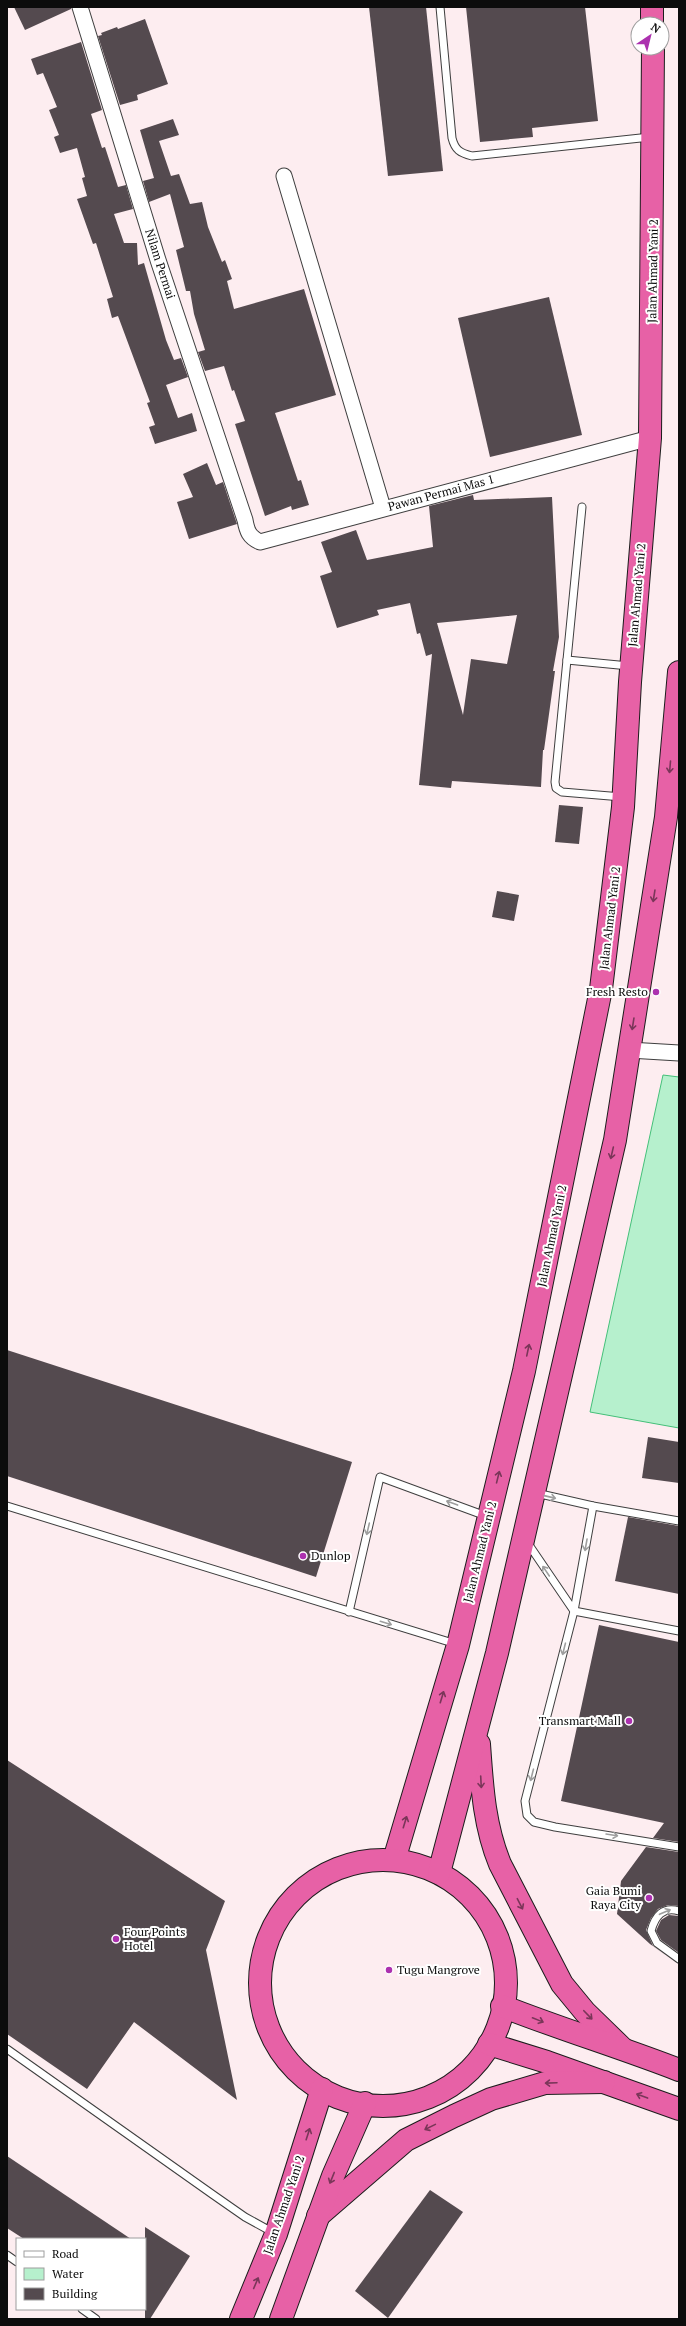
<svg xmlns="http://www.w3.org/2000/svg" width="686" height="2326" viewBox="0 0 686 2326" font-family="'PT Serif',serif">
	<rect width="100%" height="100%" fill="#fdedf0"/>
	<path fill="#b6f0cd" stroke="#44c079" d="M663,1075L679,1077V1428L590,1412Z"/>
	<g fill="#544a4f" fill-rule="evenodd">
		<path d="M14,7H71V9L25,30Z"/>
		<path d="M369,7H426L443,171L388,176Z"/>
		<path d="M466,7H585L598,121L532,128L533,137L480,142Z"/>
		<path d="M145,19L168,84L137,95L138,100L120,105L98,36L102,35L101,33L117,27L118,29Z"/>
		<path d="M81,42L102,110L91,114L102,148L105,147L118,187L126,185L133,209L114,214L124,243H137L138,265L144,263L166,340L174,360L181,358L188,377L166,385L178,418L192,413L197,431L155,444L149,427L155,425L147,403L150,402L118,316L112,318L107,299L113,297L96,243L93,244L77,199L87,196L82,178L85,177L77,148L60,153L54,137L59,135L49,110L57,107L43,73L37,75L31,59Z"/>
		<path d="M173,119L179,135L159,141L171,176L179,174L190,204L202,202L208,227L222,262L225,260L232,279L227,281L234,309L304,289L336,395L275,413L298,481L301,480L309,505L292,510L291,506L265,516L235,424L245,421L234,390L232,391L224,366L205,371L198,352L205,350L194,314L190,291H186L176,250L184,247L170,194L149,202L143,181L154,178L140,130Z"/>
		<path d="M549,297L582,435L490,457L458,318Z"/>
		<path d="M207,463L216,485L223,482L237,524L189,539L177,502L193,497L183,474Z"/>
		<path d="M473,495L474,500L552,497L559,637L553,671H555L544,750H543L541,787L452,781L451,788L419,785L432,654L426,656L420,633L417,634L410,603L377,610L379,615L337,628L320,576L332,572L321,542L356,530L367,560L433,547L429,506ZM517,615L507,664L471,659L463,715L437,623Z"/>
		<path d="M559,805L583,807L579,844L555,842Z"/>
		<path d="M497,891L519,895L514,921L492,917Z"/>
		<path d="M7,1350L352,1462L316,1577L7,1476Z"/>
		<path d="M648,1437L679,1442V1483L642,1478Z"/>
		<path d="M628,1517L679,1526V1594L615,1581Z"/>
		<path d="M599,1625L679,1642V1842L653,1838L664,1823L561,1801Z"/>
		<path d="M7,1760L225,1901L206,1950L237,2100L134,2022L87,2089L7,2034Z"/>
		<path d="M646,1847L679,1852V1906L668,1905L658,1909L651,1918L646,1930L653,1946L668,1957L650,1944L617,1914L621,1881Z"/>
		<path d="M669,1915L679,1916V1953L661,1940L656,1931L661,1920Z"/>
		<path d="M7,2156L131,2239H24L7,2228Z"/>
		<path d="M430,2190L463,2212L388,2318L355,2291Z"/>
		<path d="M145,2227L190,2256L150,2319H145Z"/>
	</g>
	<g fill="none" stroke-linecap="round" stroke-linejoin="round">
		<g stroke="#3f3f3f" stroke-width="9">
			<g id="lane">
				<path d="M440,7L452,138C455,150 460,153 472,156L650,137"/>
				<path d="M582,507L555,782L556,788L562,792L622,797"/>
				<path d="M567,660L629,666"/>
				<path d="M536,1493L593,1506L679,1521"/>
				<path d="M7,1506L456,1644"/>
				<path d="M593,1506L574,1611L525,1801L527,1815L534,1822L555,1827L679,1847"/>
				<path d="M527,1542L574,1611L679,1631"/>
				<path d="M349,1612L380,1477L486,1516"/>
				<path d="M679,1911C663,1906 655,1916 651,1931L657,1943L679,1959"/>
				<path d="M7,2049L212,2194L245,2217L274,2233"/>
				<path d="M7,2255L17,2262"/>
				<path d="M82,2309L96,2319"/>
			</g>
		</g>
		<g stroke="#3f3f3f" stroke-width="17">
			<g id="street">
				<path d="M80,7L158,260L245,520C247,531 249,537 260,542L650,438"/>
				<path d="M284,176L383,508"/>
				<path d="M629,1050L679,1053"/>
			</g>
		</g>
		<g stroke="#1d1d1d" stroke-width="24">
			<g id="highway">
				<path d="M652,7V24"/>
				<path d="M479,1744C482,1786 484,1825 500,1864L562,1984L585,2012L622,2048"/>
				<path d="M394,1860L458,1645L524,1371L601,989L623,807L630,682L650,438L653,48"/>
				<circle cx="383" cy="1983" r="123"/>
				<path d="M439,1873L497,1653L615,1140L666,817L679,672"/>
				<path d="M502,2006C560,2029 620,2047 679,2070"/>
				<path d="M489,2044L547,2062L679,2109"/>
				<path d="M318,2216L406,2140L454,2116L491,2099L545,2083L604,2082"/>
				<path d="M241,2319L276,2234L322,2089"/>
				<path d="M281,2319L333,2176L365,2103"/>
			</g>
		</g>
		<use href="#lane" stroke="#fff" stroke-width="7"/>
		<use href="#street" stroke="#fff" stroke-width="15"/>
		<use href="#highway" stroke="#e761a6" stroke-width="22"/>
	</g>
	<defs><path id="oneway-shaft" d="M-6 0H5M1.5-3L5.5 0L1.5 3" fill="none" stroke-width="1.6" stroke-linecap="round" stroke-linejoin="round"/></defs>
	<g stroke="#7a3659">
		<use href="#oneway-shaft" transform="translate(670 767) rotate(95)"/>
		<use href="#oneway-shaft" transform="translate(654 896) rotate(99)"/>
		<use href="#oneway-shaft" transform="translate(633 1024) rotate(99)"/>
		<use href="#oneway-shaft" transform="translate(612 1153) rotate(103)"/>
		<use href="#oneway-shaft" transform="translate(528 1350) rotate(-78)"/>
		<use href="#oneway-shaft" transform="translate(498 1477) rotate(-76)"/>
		<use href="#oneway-shaft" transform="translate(442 1697) rotate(-73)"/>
		<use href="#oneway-shaft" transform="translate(481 1782) rotate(87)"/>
		<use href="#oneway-shaft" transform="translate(405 1822) rotate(-73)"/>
		<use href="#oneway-shaft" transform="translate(520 1904) rotate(63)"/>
		<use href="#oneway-shaft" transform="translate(588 2015) rotate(46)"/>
		<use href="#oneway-shaft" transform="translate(538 2020) rotate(22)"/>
		<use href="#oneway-shaft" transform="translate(551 2083) rotate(178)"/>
		<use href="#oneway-shaft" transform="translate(642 2096) rotate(-160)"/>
		<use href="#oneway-shaft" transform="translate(430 2127) rotate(154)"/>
		<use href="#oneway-shaft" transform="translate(308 2134) rotate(-72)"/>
		<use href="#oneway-shaft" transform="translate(332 2178) rotate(112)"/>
		<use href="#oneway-shaft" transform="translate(256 2283) rotate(-67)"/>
	</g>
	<g stroke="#9e9e9e">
		<use href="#oneway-shaft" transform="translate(550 1497) rotate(13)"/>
		<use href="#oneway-shaft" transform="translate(452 1503) rotate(-160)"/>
		<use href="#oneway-shaft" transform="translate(368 1529) rotate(103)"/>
		<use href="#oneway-shaft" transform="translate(586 1545) rotate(100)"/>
		<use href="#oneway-shaft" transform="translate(546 1571) rotate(-124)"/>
		<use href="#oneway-shaft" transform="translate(386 1623) rotate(17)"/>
		<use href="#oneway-shaft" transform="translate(564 1649) rotate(104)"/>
		<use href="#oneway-shaft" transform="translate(532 1775) rotate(104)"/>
		<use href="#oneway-shaft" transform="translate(612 1835) rotate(9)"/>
		<use href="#oneway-shaft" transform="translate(665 1912) rotate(-23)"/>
	</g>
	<g fill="#ac31af" stroke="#fff" stroke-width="1.5">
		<circle cx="656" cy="992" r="4"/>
		<circle cx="303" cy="1556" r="4"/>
		<circle cx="629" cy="1721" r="4"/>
		<circle cx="649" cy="1898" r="4"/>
		<circle cx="116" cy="1939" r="4"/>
		<circle cx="389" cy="1970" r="4"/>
	</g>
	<g text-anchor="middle" stroke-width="4" stroke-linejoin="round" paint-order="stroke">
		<g font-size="12" fill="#0c0c0c" stroke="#fff">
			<text transform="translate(160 264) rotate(72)" y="4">Nilam Permai</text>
			<text transform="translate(653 271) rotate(-89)" y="4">Jalan Ahmad Yani 2</text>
			<text transform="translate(441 493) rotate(-15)" y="4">Pawan Permai Mas 1</text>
			<text transform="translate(637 595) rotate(-85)" y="4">Jalan Ahmad Yani 2</text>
			<text transform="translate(610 918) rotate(-83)" y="4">Jalan Ahmad Yani 2</text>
			<text transform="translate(552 1236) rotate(-78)" y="4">Jalan Ahmad Yani 2</text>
			<text transform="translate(480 1552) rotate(-76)" y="4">Jalan Ahmad Yani 2</text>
			<text transform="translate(284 2205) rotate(-71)" y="4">Jalan Ahmad Yani 2</text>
		</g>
		<g font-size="12" fill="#0c0c0c" stroke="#fff" text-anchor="end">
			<text x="648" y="996">Fresh Resto</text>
			<text x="311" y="1560" text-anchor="start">Dunlop</text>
			<text x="621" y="1725">Transmart Mall</text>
			<text x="641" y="1895">Gaia Bumi<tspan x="641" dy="14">Raya City</tspan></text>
			<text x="124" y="1936" text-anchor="start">Four Points<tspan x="124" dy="14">Hotel</tspan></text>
			<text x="397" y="1974" text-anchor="start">Tugu Mangrove</text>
		</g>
	</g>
	<rect width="686" height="2326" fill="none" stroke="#0c0c0c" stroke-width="16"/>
	<rect x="16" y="2238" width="130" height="72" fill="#ffffff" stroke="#9e9e9e"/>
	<rect x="24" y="2251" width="20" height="6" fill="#ffffff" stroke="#9e9e9e"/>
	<text x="52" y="2258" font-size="12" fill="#0c0c0c">Road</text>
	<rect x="24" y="2268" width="20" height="12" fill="#b6f0cd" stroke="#9e9e9e"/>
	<text x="52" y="2278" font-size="12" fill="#0c0c0c">Water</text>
	<rect x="24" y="2288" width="20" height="12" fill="#544a4f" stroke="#9e9e9e"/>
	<text x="52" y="2298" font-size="12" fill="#0c0c0c">Building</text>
	<g transform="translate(650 36) rotate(35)"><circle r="19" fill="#ffffff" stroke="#9e9e9e"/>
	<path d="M0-3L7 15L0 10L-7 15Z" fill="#ac31af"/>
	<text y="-6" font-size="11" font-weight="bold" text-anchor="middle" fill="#0c0c0c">N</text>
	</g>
</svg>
